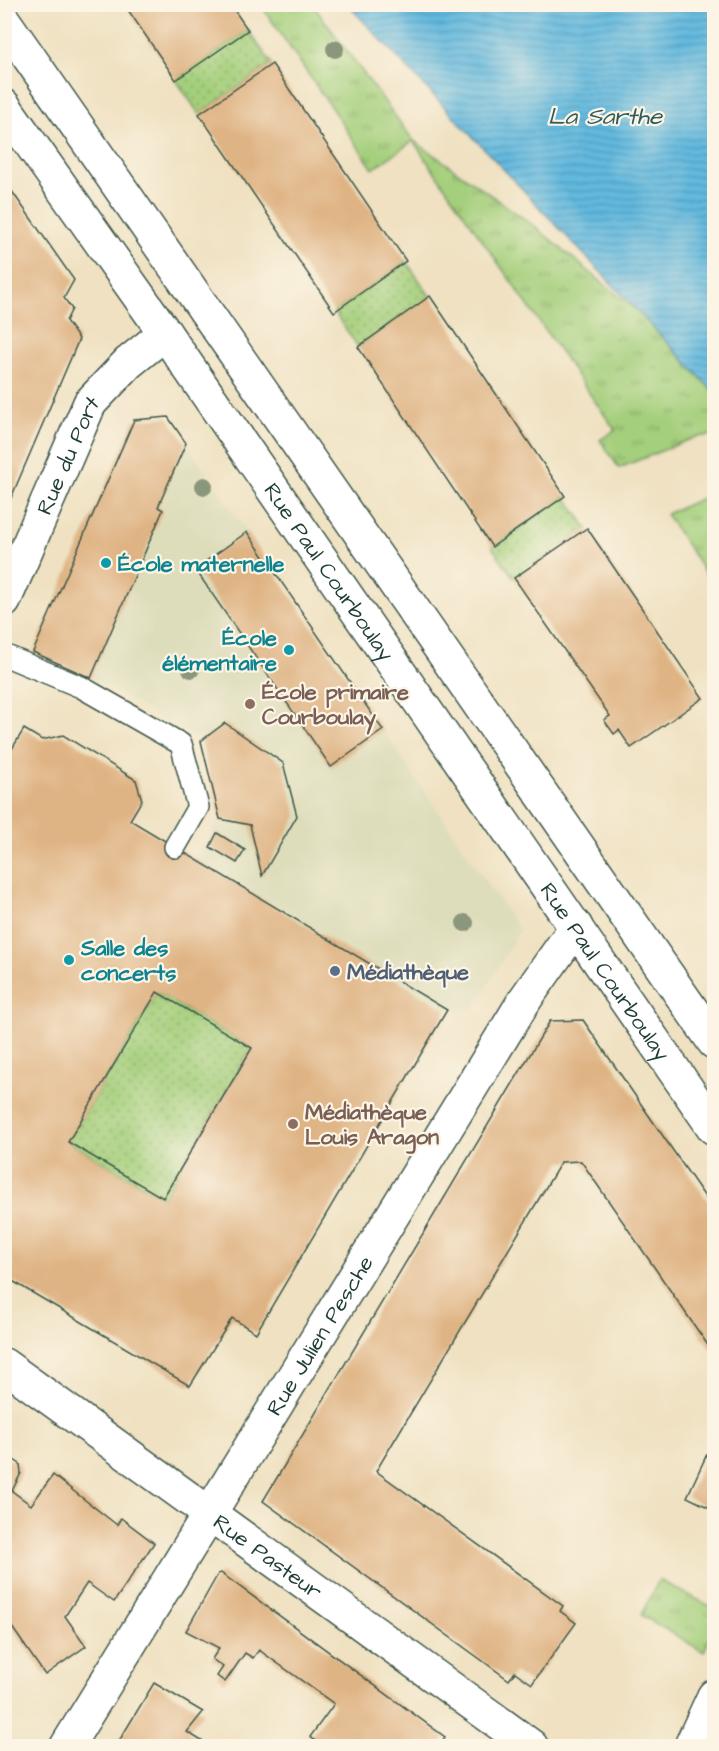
<svg xmlns="http://www.w3.org/2000/svg" width="719" height="1751" viewBox="0 0 719 1751" font-family="'Architects Daughter',sans-serif">
	<defs>
		<pattern id="grass-tufts" width="24" height="20" patternUnits="userSpaceOnUse" patternTransform="scale(1.5)"><rect width="24" height="20" fill="#a4cf7b"/><path d="M3 7l-1-3M5 7V3M7 7l1-3M15 17l-1-3M17 17v-4M19 17l1-3" fill="none" stroke="#85a966"/></pattern>
		<pattern id="garden-dots" width="8" height="8" patternUnits="userSpaceOnUse" patternTransform="scale(1.5)"><rect width="8" height="8" fill="#a4cf7b"/><path d="M2 2h.1M6 6h.1" fill="none" stroke="#85a966" stroke-width="1.8" stroke-linecap="round"/></pattern>
		<pattern id="water-rules" width="6" height="5" patternUnits="userSpaceOnUse" patternTransform="scale(1.5)"><rect width="6" height="5" fill="#62b9df"/><path d="M0 2.5h6" fill="none" stroke="#5098b6"/></pattern>
	</defs>
	<rect width="100%" height="100%" fill="#fcf5e5"/>
	<filter id="ink" filterUnits="userSpaceOnUse"><feTurbulence type="fractalNoise" baseFrequency=".0167" numOctaves="2"/><feDisplacementMap in="SourceGraphic" scale="12" xChannelSelector="R" yChannelSelector="G"/><feConvolveMatrix kernelMatrix="1 2 1 2 8 2 1 2 1" color-interpolation-filters="sRGB"/></filter>
	<filter id="wash" filterUnits="userSpaceOnUse"><feTurbulence type="fractalNoise" baseFrequency=".008" numOctaves="4" result="noise"/><feDisplacementMap in="SourceGraphic" scale="24" xChannelSelector="R" yChannelSelector="G"/><feGaussianBlur stdDeviation="1.35" result="paint"/><feColorMatrix in="noise" values="0 0 0 0 0 0 0 0 0 0 0 0 0 0 0 0 0 1.4 0 .05"/><feComposite in="paint" operator="in"/></filter>
	<g filter="url(#wash)">
		<rect width="100%" height="100%" fill="#efe1c1"/>
		<path fill="#deddbb" d="M186,443L520,931L473,1009L447,1010L195,860L220,819L201,741L91,678L33,652L106,485L158,507Z"/>
		<g fill="url(#grass-tufts)" stroke="#628658" stroke-width="1.5">
			<path d="M261,5H313L413,140L533,225L638,312L714,392V435L696,437L619,468L600,440L615,430L413,141L373,169Z"/>
			<path d="M714,493V586L666,514Z"/>
			<path d="M659,1580L714,1608V1628L704,1652L641,1615Z"/>
		</g>
		<g fill="url(#garden-dots)" stroke="#628658" stroke-width="1.5">
			<path d="M248,30L272,64L199,114L176,80Z"/>
			<path d="M406,261L430,296L358,347L334,312Z"/>
			<path d="M565,496L587,528L514,578L492,547Z"/>
			<path d="M157,992L252,1048L163,1198L68,1142Z"/>
		</g>
		<path fill="url(#water-rules)" stroke="#407b8a" stroke-width="1.5" d="M348,5H714V392Z"/>
		<g id="blocks">
			<g fill="#dfb484" fill-rule="evenodd">
				<path d="M124,4H230L248,30L176,80Z"/>
				<path d="M272,64L406,261L334,312L199,114Z"/>
				<path d="M4,180L74,280L64,298L72,309L66,321L79,339L5,512Z"/>
				<path d="M430,296L565,496L492,547L358,347Z"/>
				<path d="M168,417L186,443L158,507L163,510L91,678L33,652L134,420Z"/>
				<path d="M587,528L703,698L631,748L619,730L614,734L604,720L610,716L514,578Z"/>
				<path d="M247,532L383,730L331,767L195,569Z"/>
				<path d="M225,723L283,763L297,816L262,876L250,825L220,819L201,741Z"/>
				<path d="M24,729L42,740L63,735L136,780L142,800L130,820L447,1010L256,1333L232,1318L190,1386L4,1276V762ZM157,992L252,1048L163,1198L68,1142Z"/>
				<path d="M217,833L245,850L237,863L210,847Z"/>
				<path d="M583,1020L714,1210V1354L581,1161L561,1162L376,1471L563,1606L560,1611L576,1623L532,1684L515,1672L509,1680L263,1501L550,1021Z"/>
				<path d="M714,1439V1510L687,1497Z"/>
				<path d="M14,1460L20,1464L21,1473L12,1491L31,1505L53,1475L117,1525L121,1518L154,1543L114,1602L87,1583L65,1616L86,1646L45,1675L5,1617V1461Z"/>
				<path d="M221,1573L445,1737L439,1746H322L310,1737L334,1704L259,1650L253,1658L245,1653L225,1682L217,1676L223,1667L212,1659L219,1648L186,1631L218,1574Z"/>
				<path d="M154,1683L203,1712L187,1732L210,1746H116Z"/>
			</g>
		</g>
	</g>
	<g filter="url(#ink)">
		<use href="#blocks" fill-opacity="0" stroke="#3e5649" stroke-width="1.5"/>
		<g fill="none" stroke-linecap="round" stroke-linejoin="round">
			<g stroke="#3e5649" stroke-width="24">
				<path id="lane" d="M4,655L81,687L181,744L198,807L175,847"/>
			</g>
			<g stroke="#3e5649" stroke-width="36">
				<g id="street">
					<path id="s1" d="M4,601L90,403L128,363L165,333"/>
					<path id="s2" d="M4,1365L531,1746"/>
					<path id="s3" d="M67,1746L526,998L576,927"/>
					<path d="M691,1746L714,1696"/>
				</g>
			</g>
			<g stroke="#3e5649" stroke-width="36">
				<g id="primary">
					<path d="M4,21L714,1042"/>
					<path id="s4" d="M4,106L165,333L714,1128"/>
				</g>
			</g>
			<use href="#lane" stroke="#fff" stroke-width="21"/>
			<use href="#street" stroke="#fff" stroke-width="33"/>
			<use href="#primary" stroke="#fff" stroke-width="33"/>
		</g>
		<g fill="#8b977b">
			<circle cx="335" cy="49" r="9"/>
			<circle cx="204" cy="486" r="9"/>
			<circle cx="191" cy="669" r="9"/>
			<circle cx="465" cy="923" r="9"/>
		</g>
	</g>
	<g fill="#0f9aa8" stroke="#fcf5e5" stroke-width="2">
		<circle cx="106" cy="563" r="6"/>
		<circle cx="289" cy="650" r="6"/>
		<circle cx="69" cy="960" r="6"/>
	</g>
	<g fill="#8d6e63" stroke="#fcf5e5" stroke-width="2">
		<circle cx="250" cy="704" r="6"/>
		<circle cx="293" cy="1124" r="6"/>
	</g>
	<circle fill="#5c6f8a" stroke="#fcf5e5" stroke-width="2" cx="335" cy="971" r="6"/>
	<g text-anchor="middle" stroke-width="4.5" stroke-linejoin="round" paint-order="stroke">
		<g font-size="22" fill="#1f3d34" stroke="#fcf5e5">
			<text dy="8" stroke="none"><textPath href="#s1" startOffset="159">Rue du Port</textPath></text>
			<text dy="8" stroke="none"><textPath href="#s4" startOffset="568">Rue Paul Courboulay</textPath></text>
			<text dy="8" stroke="none"><textPath href="#s4" startOffset="1054">Rue Paul Courboulay</textPath></text>
			<text dy="8" stroke="none"><textPath href="#s3" startOffset="482">Rue Julien Pesche</textPath></text>
			<text dy="8" stroke="none"><textPath href="#s2" startOffset="326">Rue Pasteur</textPath></text>
		</g>
		<g font-size="22" font-weight="bold" fill="#0d838f" stroke="#fcf5e5" text-anchor="start">
			<text x="118" y="571">École maternelle</text>
			<text x="277" y="645" text-anchor="end">École<tspan x="277" dy="25">élémentaire</tspan></text>
			<text x="81" y="955">Salle des<tspan x="81" dy="25">concerts</tspan></text>
		</g>
		<g font-size="22" font-weight="bold" fill="#785e54" stroke="#fcf5e5" text-anchor="start">
			<text x="262" y="699">École primaire<tspan x="262" dy="25">Courboulay</tspan></text>
			<text x="305" y="1119">Médiathèque<tspan x="305" dy="25">Louis Aragon</tspan></text>
		</g>
		<g font-size="22" font-weight="bold" fill="#4e5e75" stroke="#fcf5e5" text-anchor="start">
			<text x="347" y="979">Médiathèque</text>
		</g>
		<g font-size="24" font-style="italic" fill="#305c5f" stroke="#fcf5e5">
			<text x="605" y="124">La Sarthe</text>
		</g>
	</g>
	<rect width="719" height="1751" fill="none" stroke="#fcf5e5" stroke-width="24"/>
</svg>
